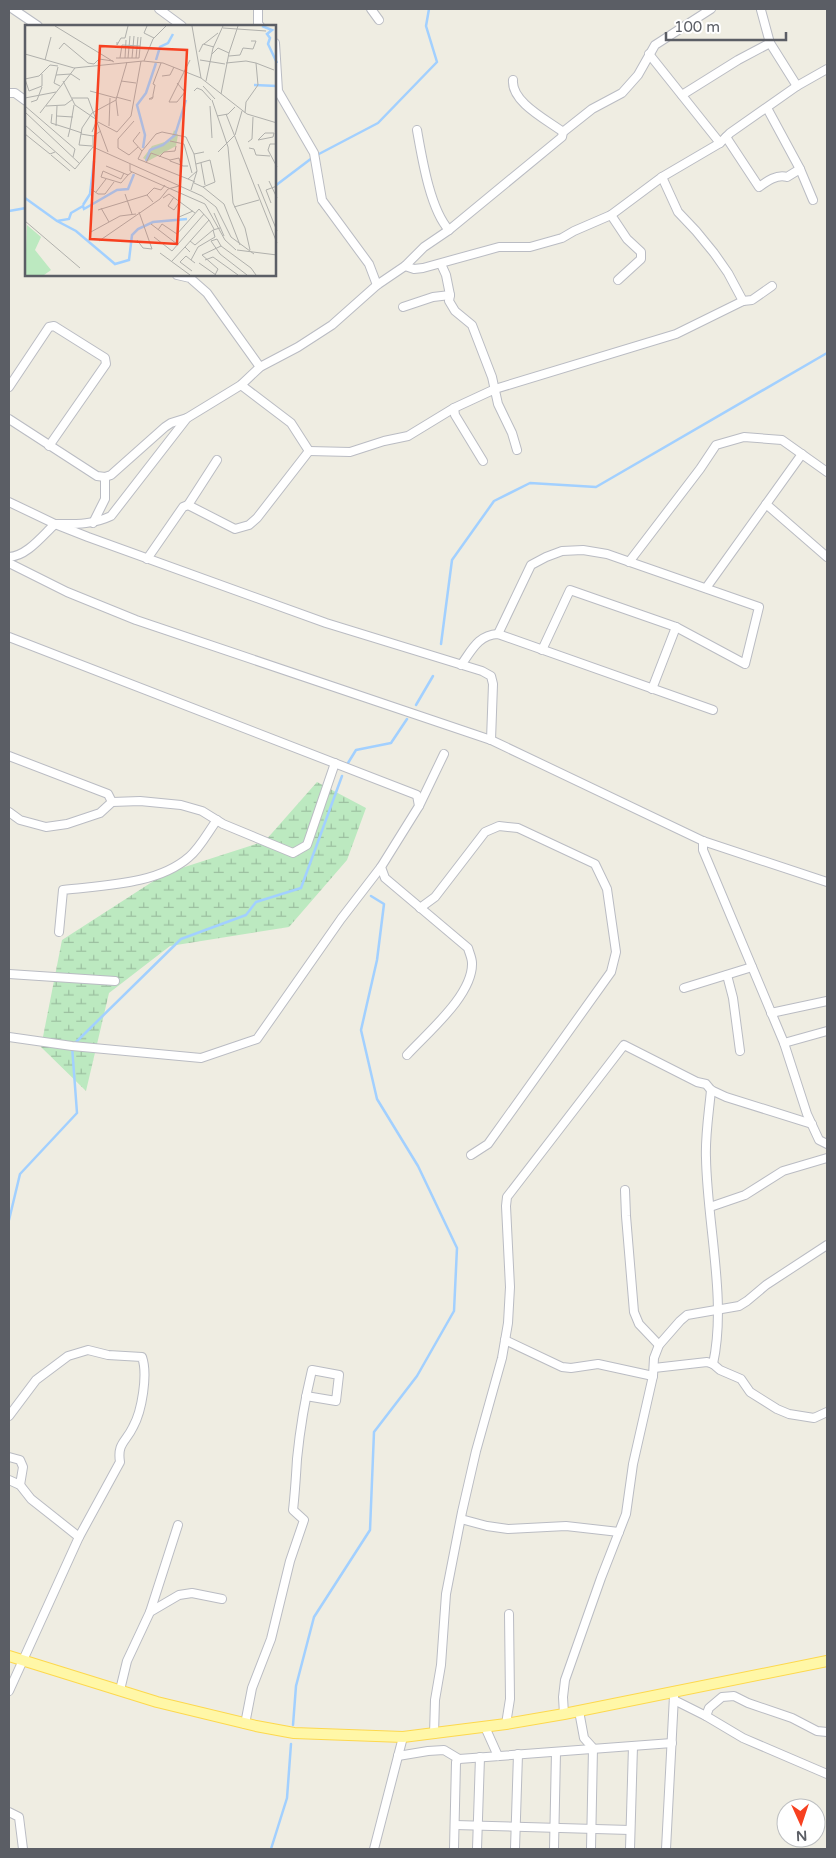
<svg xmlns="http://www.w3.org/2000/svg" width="836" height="1858" viewBox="0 0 836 1858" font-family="'Varela Round',sans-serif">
	<defs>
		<pattern id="wetland-marsh" width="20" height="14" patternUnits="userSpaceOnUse" patternTransform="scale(1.25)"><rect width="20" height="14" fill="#bce9c0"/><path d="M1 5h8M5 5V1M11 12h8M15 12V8" fill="none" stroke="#9cc0a0"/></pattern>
	</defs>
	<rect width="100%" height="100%" fill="#efede2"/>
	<path fill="url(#wetland-marsh)" d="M317,782L366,808L347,860L289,927L170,946L109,993L86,1091L41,1047L62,940L166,873L265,841Z"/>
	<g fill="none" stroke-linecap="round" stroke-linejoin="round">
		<g stroke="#a2d0ff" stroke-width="2.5">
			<path d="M317,155L378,123L437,62L426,26L429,9"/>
			<path d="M275,186L312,158"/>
			<path d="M9,211L26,208"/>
			<path d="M441,644L452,560L494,501L530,483L596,487L827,353"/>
			<path d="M416,705L433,676"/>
			<path d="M348,763L356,750L391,743L407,719"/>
			<path d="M9,1220L20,1174L77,1113L72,1046L181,939L246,915L256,902L301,888L342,776"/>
			<path d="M293,1725L296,1686L314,1617L370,1530L374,1432L417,1376L454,1311L457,1248L418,1166L377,1099L361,1030L377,960L384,904L371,896"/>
			<path d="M271,1849L287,1798L291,1744"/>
		</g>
		<g stroke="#babcc3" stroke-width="10">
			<g id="minor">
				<path d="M13,9L38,26"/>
				<path d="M159,9L182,26"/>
				<path d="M258,9V24L260,26"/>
				<path d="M371,9L379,20"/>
				<path d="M761,10L770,43L797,86"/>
				<path d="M275,43L278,91L314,153L322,200L369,264L377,285"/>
				<path d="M649,54L720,143"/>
				<path d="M513,80C511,102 547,120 563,132"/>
				<path d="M9,93H15L26,101"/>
				<path d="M682,95L738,60L770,43"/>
				<path d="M767,108L800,169L813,200"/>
				<path d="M417,130C422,158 430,209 449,230"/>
				<path d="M726,137L759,187C767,181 777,174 787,177L800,169"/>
				<path d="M662,177L678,212L696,231L714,253L728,273L743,301"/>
				<path d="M611,215L627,239L641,252V259L618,280"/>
				<path d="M441,264L446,275L450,295L449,301L455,311L472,325L492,377L498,404L512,433L517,450"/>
				<path d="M405,266L414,269L423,268L499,247H530L562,238L574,231L611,215L662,177L720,143L730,133L797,86L827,69"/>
				<path d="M177,275L190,278L207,293L260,367"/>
				<path d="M403,307L433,297L450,295"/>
				<path d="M9,387L49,327L54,326L105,358L106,364L49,446"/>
				<path d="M454,408L455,415L483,461"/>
				<path d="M9,419L97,476L105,477L111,475L165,427L171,423L187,418"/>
				<path d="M309,451L350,452L384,441L408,436L454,408L495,389L676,334L743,301L752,300L772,286"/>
				<path d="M9,502L55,524L88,537L326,623L482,671L491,676L493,684L491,740"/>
				<path d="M766,504L827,557"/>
				<path d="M188,505L217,460"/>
				<path d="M93,523L105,499V477"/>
				<path d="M9,557C27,556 42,536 55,524C75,524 92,525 111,516L187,418L241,385L260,367L298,347L332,325L377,285L405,266L424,247L449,230L562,137L563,132L592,109L622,93L638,75L655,45L711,9"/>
				<path d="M147,559L183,507L188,505L192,507L235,529L249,525L257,518L309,451L291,423L241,385"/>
				<path d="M629,562L700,469L716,445L744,437L782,440L827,472"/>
				<path d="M9,563L67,592L136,620L491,740L703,841L827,882"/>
				<path d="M706,588L802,454"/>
				<path d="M498,634L531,565L546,557L562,551L583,550L607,554L759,607L745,664L676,627L570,590L542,650"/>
				<path d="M9,637L417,795L419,806L381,867L385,878L468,948C469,952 472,958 472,963C473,995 428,1032 407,1055"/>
				<path d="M461,665C472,650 478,635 498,634L713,710"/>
				<path d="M652,689L676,627"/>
				<path d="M9,756L108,794L112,802L100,813L67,824L46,827L20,820L9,812"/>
				<path d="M112,802L140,801L181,805L202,811L223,824L293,853L307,845L335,763"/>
				<path d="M419,806L444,754"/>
				<path d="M703,841V850L784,1043L807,1114L819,1140L827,1144"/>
				<path d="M420,908L435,897L485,832L499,826L518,828L595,864L607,889L616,952L611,972L488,1144L471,1155"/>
				<path d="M59,932L63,890C103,885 157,885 189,857C200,848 208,832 217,820"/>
				<path d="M9,974L115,981"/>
				<path d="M727,975L733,998L740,1051"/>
				<path d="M684,988L752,967"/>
				<path d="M771,1013L827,1001"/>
				<path d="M9,1037L72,1046L201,1058L257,1039L341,919L381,867"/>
				<path d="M784,1043L827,1031"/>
				<path d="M711,1090C709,1112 705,1136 706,1158C707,1223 727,1301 713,1364"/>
				<path d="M625,1190L626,1216L634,1312L639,1324L659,1345"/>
				<path d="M710,1207L745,1195L783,1171L827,1158"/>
				<path d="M505,1340L562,1367L571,1368L598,1364L653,1376"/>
				<path d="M654,1368L707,1362L713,1364L720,1370L741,1379L750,1392L777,1409L789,1414L814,1418L827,1412"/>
				<path d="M9,1416L36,1380L68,1356L88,1350L108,1355L142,1357C148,1374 142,1411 133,1427C126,1442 117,1443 120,1462L79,1537L9,1691"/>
				<path d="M9,1457L20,1460L23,1467L20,1485"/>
				<path d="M9,1480L20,1485L31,1499L79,1537"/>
				<path d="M461,1519L487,1526L508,1529L566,1526L619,1532"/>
				<path d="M150,1612L178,1525"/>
				<path d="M120,1690L127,1661L150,1612L179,1595L192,1593L222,1599"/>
				<path d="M674,1700L706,1716L743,1738L827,1774"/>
				<path d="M579,1711L584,1738L593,1748L591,1849"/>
				<path d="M564,1714L563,1697L565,1680L601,1578L626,1514L633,1464L653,1376L654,1358L659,1345L680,1321L687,1315L739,1306L747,1301L766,1285L827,1245"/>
				<path d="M706,1716L709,1708L722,1697L734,1696L748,1703L792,1718L817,1731L827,1732"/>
				<path d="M245,1724L252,1688L271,1639L290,1561L304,1520L293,1510C295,1493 296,1476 297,1459C300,1429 305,1399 312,1370L339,1375L336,1401L306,1396"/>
				<path d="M506,1724L510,1699L509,1614"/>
				<path d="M485,1727L498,1756"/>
				<path d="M434,1734L435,1700L441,1665L446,1594L462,1512L476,1451L502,1358L508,1323L510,1287L506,1206L507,1197L624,1045L697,1082L706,1084L711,1090L726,1097L812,1124"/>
				<path d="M398,1756L428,1751L444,1750L459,1759"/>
				<path d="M9,1812L19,1817L23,1849"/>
				<path d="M455,1825L630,1830"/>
				<path d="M374,1849L403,1737"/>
				<path d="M454,1849L456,1762L459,1759L672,1743"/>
				<path d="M477,1849L480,1757"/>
				<path d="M515,1849L518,1754"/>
				<path d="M554,1849L556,1752"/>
				<path d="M630,1849L633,1746"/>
				<path d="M666,1849L674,1696"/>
			</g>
		</g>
		<g stroke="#fdd84d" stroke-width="12">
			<path id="major" d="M9,1656L157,1702L256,1726L294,1733L403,1737L506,1724L564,1714L827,1661"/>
		</g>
		<use href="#minor" stroke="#fff" stroke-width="8"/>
		<use href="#major" stroke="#fff7a7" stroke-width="10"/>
	</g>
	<g transform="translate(25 25)">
		<rect width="251" height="251" fill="#efede2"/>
		<path d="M2,200L16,212L10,225L26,245L19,250H0Z" fill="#bce9c0"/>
		<path d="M149,105L153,110L151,121L123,136L118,133L127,121L146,115Z" fill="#bce9c0"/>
		<path fill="none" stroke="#a2d0ff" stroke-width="2.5" d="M237,1L247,5L242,9L245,13L243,19L252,38M131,35L135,22L143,18L148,9M229,60L252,61M118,123L120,110L112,80L121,68L131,38M121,136L125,125L138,120L150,110L161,75M0,173L32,196L44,194L46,188L58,181L59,184L92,165L103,164L109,149M58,180L65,169L69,136M32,196L51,206L90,239L104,235L107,210L113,204L128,197L162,194"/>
		<path fill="none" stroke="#b0b0ac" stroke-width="1" d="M30,1L89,37M122,1L119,8L129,13M167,1L176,53M198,3L241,6M92,17V20L96,13H100L103,1M179,19L193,8M34,24L39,18L63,38L69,39L74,34L88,36M174,27L178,19L189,22M204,28L213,1M0,29L49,43L118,36L138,38L176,53L222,89L252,98M187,29L193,23L204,28L196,69M204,31L215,30L218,23L228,24L231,16H226M91,33H114L116,12M95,33L97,20L115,21M100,33L101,15M103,33L105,11M107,33L109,11M111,33L113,12M20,35L26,12M175,35L200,39M119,36L128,14L141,1M201,38L221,36L231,38L233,60L221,77L220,88M231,38L249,45M33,42L29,58L35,61M31,50L46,49L55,55M137,51L145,50L149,42M0,54L4,66L17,61V49M0,54L14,51L25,40L33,41M38,56L50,80L72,95L67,107M96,56L111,58M181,56L188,23L198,1M152,58L160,67L158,64M178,61L190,74M65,66L91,73M169,66L172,63L177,65L186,75M160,67L152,77H144L165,35M91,72L106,76M128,72L124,74H127L128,72V70L130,60L128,59L136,38M0,73L31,67M47,73H63L83,127M91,75L93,91M187,75L203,122L208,178L220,203L225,225M6,77L12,75L17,62M0,81L50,124L48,132M21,81L40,80L48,74M185,81L187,113M0,87L55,139M15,88L50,43M27,89L26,98L45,104L49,80M201,89L252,218M32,91L48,92M192,91L203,89L210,82M109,96L93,114V123L104,130L113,122M73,97L92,107L106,91L116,36M0,100L50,144L68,122V110M31,101L32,81M84,101L85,73M115,107L108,116L117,126L113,134L163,154M0,109L25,129L30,127M56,109L68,111L76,106M43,112L45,104L57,108M233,115L248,112L249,108M233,115L240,108H249M145,116L159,119L167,148M223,117L227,114L228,92M252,119H245L243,125L252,142M67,121L54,120L57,103L67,88L91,75L102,37M68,122L177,171L191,182L206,212L229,229M224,123L229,124L231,130L245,131M117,126L131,109L137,107L161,112L169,129M193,127L210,110L217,86M26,130L45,146M134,132L139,127L150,126L151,121M121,138L126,128L145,135M176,138L180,160M105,139V146L180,179L200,215L211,225M81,141L103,150L107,147M156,141L154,133L145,135V136L156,140L158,141H163M99,148L96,154L78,146L76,152L96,158L103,150M244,156L252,173M170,157L163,154L172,146L169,129L179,127M169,158L178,162L190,157L185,135L171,139M233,159L252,206M178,162L199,179L215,220M66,164L73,169H80L89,157M166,165L172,146M71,167L81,154M100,169L107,189M149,172L143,181L149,185L155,176M138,173L144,169L170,188M128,177L122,170L129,163L136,165L140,160M246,178L241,165L252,161M209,182L234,175M76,183L84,197M73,185L122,170M189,188L199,211M154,192L168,186M0,196L55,243M126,199L152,219M133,205L137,199L152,209L174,184L184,195M64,208L95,191L111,189M129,212L147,226L179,189M112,215L118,223L127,224L114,187M74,216L135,174L143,164L154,161M165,216L170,220L188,205M160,222L184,195L189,204M212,225L252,230M135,228L165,250M166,235L161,231L155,237L167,246M180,235L188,232L213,250M147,236L160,222L165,227M170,238L166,235L173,222L190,212L188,205L195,203M174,238L191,250M190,250L193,244L177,230L196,221M222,250L195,229L186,216L192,214L196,221L226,243L231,250"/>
		<path fill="#f74020" fill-opacity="0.15" stroke="#f74020" stroke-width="2.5" d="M75,21L162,25L152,219L65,214Z"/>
		<rect width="251" height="251" fill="none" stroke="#5b5e65" stroke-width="2.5"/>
	</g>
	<rect width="836" height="1858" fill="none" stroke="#5b5e65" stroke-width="20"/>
	<g transform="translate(801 1823) rotate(177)"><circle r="24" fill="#ffffff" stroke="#bdbfc1"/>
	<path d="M0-4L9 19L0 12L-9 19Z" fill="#f74020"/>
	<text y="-8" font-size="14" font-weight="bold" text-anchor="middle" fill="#5b5e65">N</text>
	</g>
	<path d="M666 32v8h120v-8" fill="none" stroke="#5b5e65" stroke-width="2.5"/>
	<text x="674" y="32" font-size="15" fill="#5b5e65" stroke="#ffffff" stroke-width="4" paint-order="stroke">100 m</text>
</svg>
